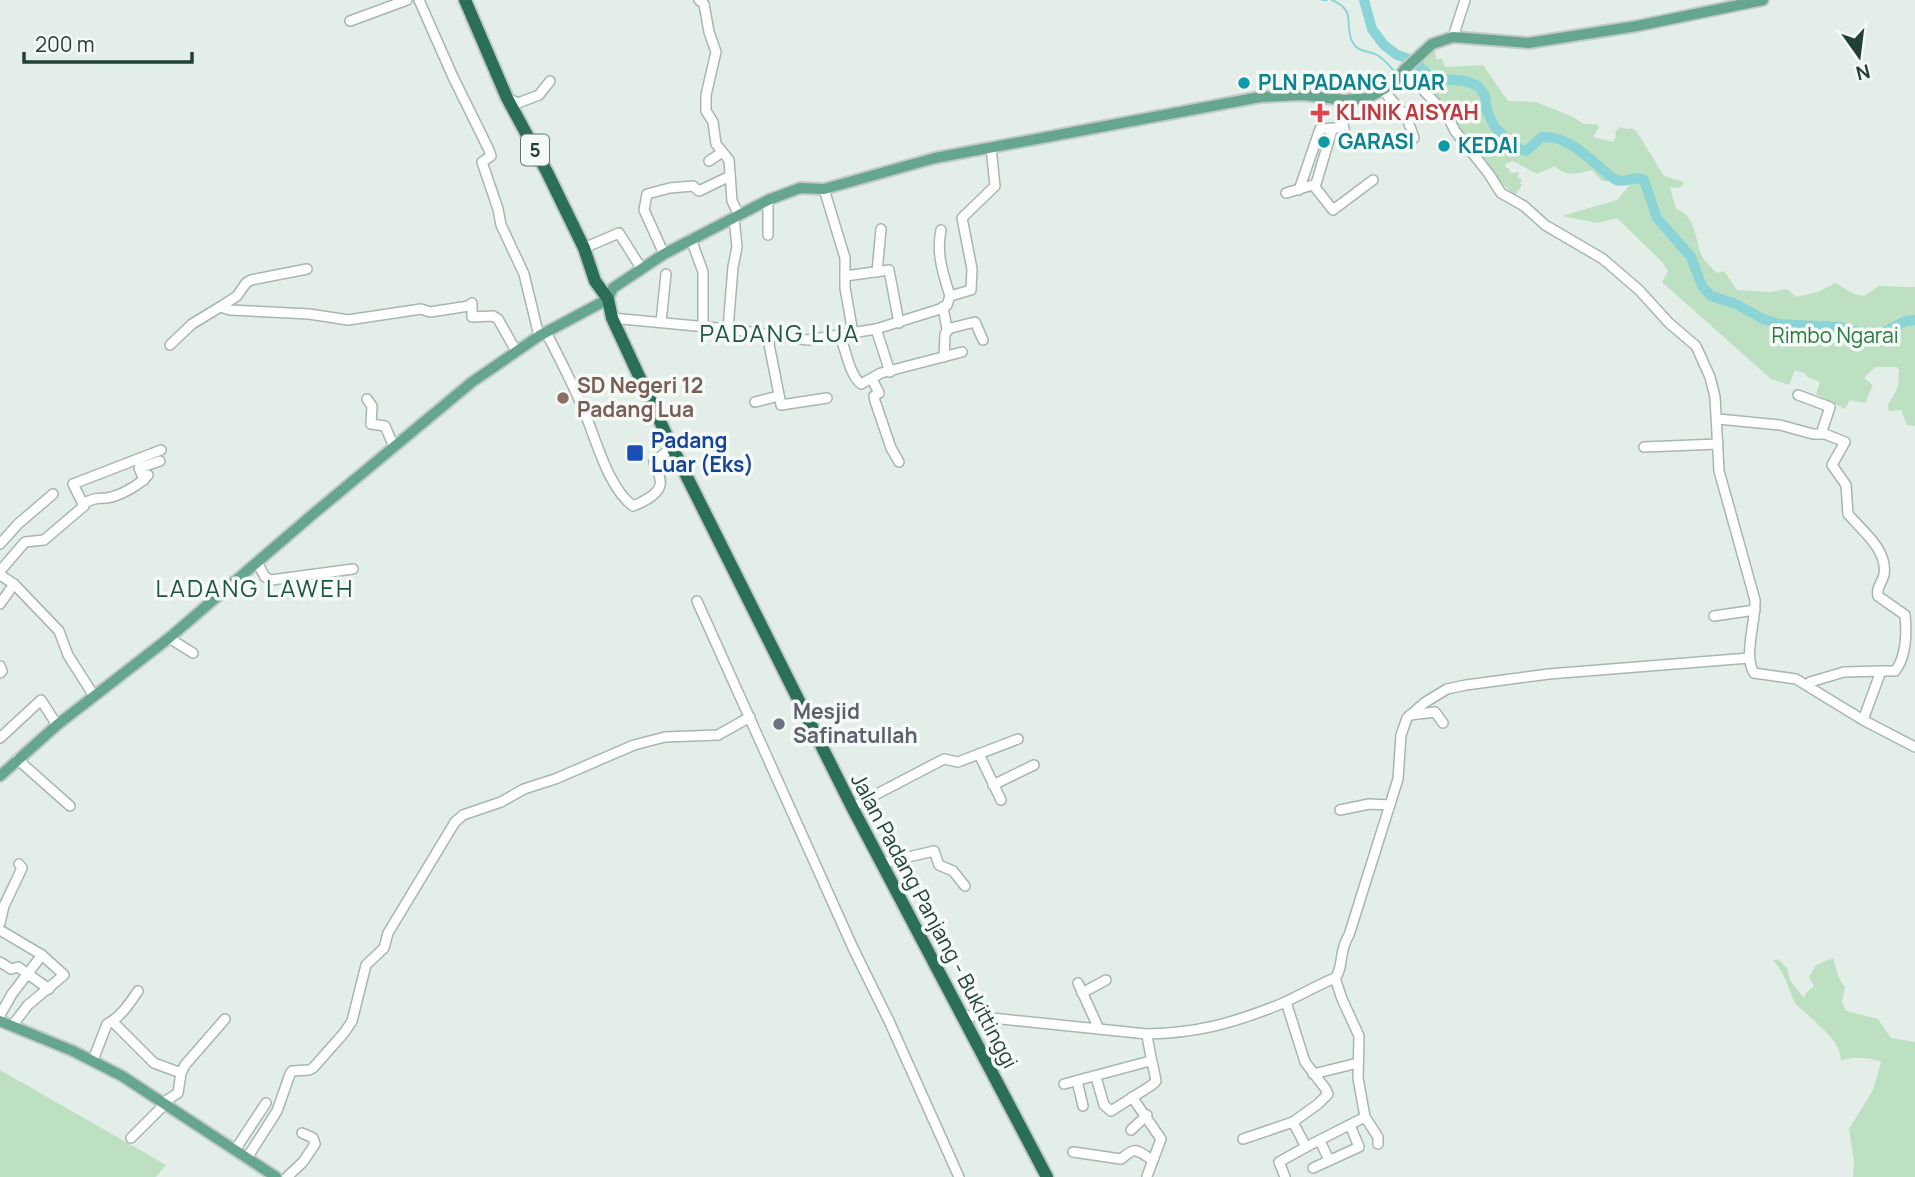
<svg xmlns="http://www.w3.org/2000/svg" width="1915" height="1177" viewBox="0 0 1915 1177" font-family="Manrope,sans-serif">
	<rect width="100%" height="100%" fill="#e4eee8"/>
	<g fill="#bce0c1">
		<path d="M1434,40L1436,59H1442L1445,67L1483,65L1508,101L1536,102L1573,117L1584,124H1597L1599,128L1593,137L1613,142L1616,136L1615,132L1620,127L1626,129L1632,128L1637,132L1664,176L1684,182L1680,188L1670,187L1676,209C1696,215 1695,240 1702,256C1705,262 1712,268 1717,273L1724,271L1737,290L1771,292L1787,289L1796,297L1818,292L1835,283L1854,294L1864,296L1879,286L1915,287V426L1907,425L1901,410L1889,411L1888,405L1898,387L1899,370L1897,367H1875L1864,378L1873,385L1865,403L1850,400L1845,409L1816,394L1820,382L1806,376V374L1795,370L1789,385L1771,379L1662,282L1668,271L1662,262L1617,218L1597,223L1562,216L1617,200L1633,181H1602L1592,170C1578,174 1566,177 1555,166L1537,174L1513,161L1505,164L1506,168H1509L1510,173L1519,172L1518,178L1522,180L1520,183L1522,185L1515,195L1461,147L1444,116L1407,75Z"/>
		<path d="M1833,958C1837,968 1837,979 1845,987L1842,1002L1846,1011L1878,1019L1891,1038L1915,1042V1177H1853L1854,1162L1849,1129L1873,1090L1881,1062C1870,1057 1851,1056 1841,1061C1840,1040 1821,1028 1807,1014C1804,1011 1798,1007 1795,1003C1788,989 1785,971 1773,961L1778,959L1787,968L1790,980L1804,998L1806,993L1814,986L1809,977L1816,965Z"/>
		<path d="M0,1070L166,1165L156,1177H0Z"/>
	</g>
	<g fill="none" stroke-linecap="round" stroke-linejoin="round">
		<g stroke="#8ad3d6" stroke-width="2">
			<path d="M1322,0H1327"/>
			<path d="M1332,0C1358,11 1343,26 1353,43C1359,53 1368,50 1377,55C1384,59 1389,65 1394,71"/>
		</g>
		<path stroke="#8ad3d6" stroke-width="10" d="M1364,0L1372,29L1384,45L1397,55L1412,60L1432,78L1465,81L1478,86L1485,96L1487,111L1494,126L1514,147L1526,151L1542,137C1571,135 1592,163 1613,178C1623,186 1634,174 1644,180L1657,218L1691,257L1702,286L1711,296L1736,304L1763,319L1778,324L1839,327L1871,335L1882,333L1906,321L1915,320"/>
		<g stroke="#a6b7af" stroke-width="12">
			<g id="minor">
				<path d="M419,0L453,77L489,150L491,156L482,162L498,209L501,225L524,274L539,336"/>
				<path d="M699,0L704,4L709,32L716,52L706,95V111L713,122L716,144L729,160L732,201L739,215"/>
				<path d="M350,21L407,0"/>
				<path d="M1453,37L1465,0"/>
				<path d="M1404,70L1447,115L1455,131L1489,174L1501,193L1524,206L1545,225L1603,259L1639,290L1669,323L1696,346L1710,377L1715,397L1719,471L1755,600C1756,621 1743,656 1754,673L1796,679L1863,720L1915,747"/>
				<path d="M1383,90L1407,118L1414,138"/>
				<path d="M507,98L518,103L539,95L550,81"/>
				<path d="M1343,125L1345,133L1344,143"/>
				<path d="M709,161L721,153"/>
				<path d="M1314,186L1333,210L1373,180"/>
				<path d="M824,189L845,258V288L853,333"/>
				<path d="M1299,190L1320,129L1334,128"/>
				<path d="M1286,193L1316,184L1332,130L1343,125L1344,100"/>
				<path d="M941,230C936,254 943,273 950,296"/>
				<path d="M768,235V200"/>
				<path d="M691,239L703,272V327"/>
				<path d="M584,248L619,233L641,268"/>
				<path d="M664,254L644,210L647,194L670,188L693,186L699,191L730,176"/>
				<path d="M877,272L881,229"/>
				<path d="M845,276L889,270L899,323"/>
				<path d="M220,307L237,296L246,283L251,280L307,269"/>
				<path d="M943,307L947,329L975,322L983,340"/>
				<path d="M612,318L728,329L808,340L876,329L940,309L947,305L950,296L971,290L972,269L962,218L995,186L991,147"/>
				<path d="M661,322L666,274"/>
				<path d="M728,329L733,267L737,247L734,218"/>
				<path d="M876,329L890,372"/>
				<path d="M546,332C559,358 573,384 584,411C596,439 608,488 633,506C641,503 658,495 660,485C662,479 656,468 654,462L672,447"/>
				<path d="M770,336L769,344L781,405L827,398"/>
				<path d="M840,336C846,350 849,374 861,384L881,373L962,352"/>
				<path d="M170,345L192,324L220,307L230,310L309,314L348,320L421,309L430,312L469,306L472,303V317L493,316L498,319L516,351"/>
				<path d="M944,357L945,334L949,329"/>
				<path d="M872,379L879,393L874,396L875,401L891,448L899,462"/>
				<path d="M1798,395L1830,407L1821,434"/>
				<path d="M367,399L372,406L371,424L385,426L394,447"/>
				<path d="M755,402L779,396"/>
				<path d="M1718,419L1780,425L1813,434H1825L1845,442L1832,465L1846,485L1848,514C1862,531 1888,549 1884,575C1882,583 1876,587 1878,596L1905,615C1907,633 1906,658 1895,671H1881L1863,720"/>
				<path d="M1644,447L1718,444"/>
				<path d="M144,480L139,468L160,461"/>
				<path d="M84,503C93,499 96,498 106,498C118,497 140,485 148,475"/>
				<path d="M0,544L18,524L53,494"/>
				<path d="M257,562L265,577L271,580L353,569"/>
				<path d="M0,571L25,542L44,540L84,506L73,484L161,450"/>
				<path d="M0,575L14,584L59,631L68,655L94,696"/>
				<path d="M697,601L853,948L889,1021L959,1177"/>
				<path d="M0,604L14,584"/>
				<path d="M1714,616L1755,610"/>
				<path d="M169,638L193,653"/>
				<path d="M0,666L2,671L0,673"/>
				<path d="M1809,686L1810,682L1844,672L1881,671"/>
				<path d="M1410,715L1435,712L1443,723"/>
				<path d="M0,738L41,700L57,725"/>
				<path d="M979,754L1001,800"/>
				<path d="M17,759L70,806"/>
				<path d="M993,785L1034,765"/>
				<path d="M852,807L944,759L958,762L1018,739"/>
				<path d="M1340,810L1369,804L1390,805"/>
				<path d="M882,863L934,851L939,865L953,871L965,886"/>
				<path d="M0,923L4,906L22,868L19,864"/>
				<path d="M0,930L42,955L64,975L28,1005L12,1026"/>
				<path d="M0,962L11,969L18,967L49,989"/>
				<path d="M1335,978L1342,999L1359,1036L1358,1078L1365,1117L1378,1137V1144"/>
				<path d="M1078,983L1099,1029"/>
				<path d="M1082,993L1106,980"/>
				<path d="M0,1015L12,994L42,955"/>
				<path d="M963,1015L1147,1034C1196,1033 1230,1024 1276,1006C1296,998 1315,986 1335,978C1344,968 1338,952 1349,935L1398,779L1401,735L1407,718L1424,703L1447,689L1466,685L1549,674L1749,658"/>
				<path d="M113,1022L154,1063L181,1073"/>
				<path d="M93,1060L107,1024C121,1017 129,1004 138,991"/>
				<path d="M1313,1074L1358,1063"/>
				<path d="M1096,1077L1104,1105L1111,1111L1152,1085L1156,1081C1153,1065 1149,1050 1147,1034"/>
				<path d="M1077,1081L1083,1106"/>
				<path d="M1064,1084L1150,1061"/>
				<path d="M1132,1097L1161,1139L1147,1176"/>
				<path d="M164,1102L178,1093L181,1073L185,1065L225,1019"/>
				<path d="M1131,1130L1147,1115"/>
				<path d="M131,1138L166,1103"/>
				<path d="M1243,1139L1293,1122"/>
				<path d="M1320,1141L1329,1160"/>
				<path d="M1306,1147L1365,1117"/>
				<path d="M235,1150L266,1103"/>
				<path d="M1073,1152L1121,1159C1137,1146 1135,1150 1153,1160"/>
				<path d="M247,1158L277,1111L290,1074L292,1071L309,1070L313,1068L344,1033L352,1021L366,965L384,948L388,933L455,822L463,815L501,802L524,789L555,779L634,745L665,737L718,735L750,717"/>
				<path d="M1313,1168L1359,1147L1350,1125"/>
				<path d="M287,1177L303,1162L315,1144L313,1138L302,1133"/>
				<path d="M1285,1177L1279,1162L1306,1147L1293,1122L1318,1104L1328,1094L1325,1088L1305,1062L1286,1002"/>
			</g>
		</g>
		<g stroke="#c1cac6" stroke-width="14">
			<g id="major">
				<path d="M0,776L57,725L169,638L312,515L472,382L539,336L608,299L613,288L664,254L768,200L800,188L824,189L935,158L1260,97L1304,95L1344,100L1368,98L1393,84L1404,70L1432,44L1453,37L1528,43L1637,26L1763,0"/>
				<path d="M0,1021L73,1051L122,1076L276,1177"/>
			</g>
		</g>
		<g stroke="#c1cac6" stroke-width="16">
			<path id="highway" d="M465,0L507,98L547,172L584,248L595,281L608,299L612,318L672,447L852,807L1047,1177"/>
		</g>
		<use href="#minor" stroke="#fff" stroke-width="9"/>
		<use href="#major" stroke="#67a68e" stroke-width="10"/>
		<use href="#highway" stroke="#2c6f59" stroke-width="12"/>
	</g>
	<g fill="#0f9aa8" stroke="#f5faf7" stroke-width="2.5">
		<circle cx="1244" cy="83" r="7"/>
		<circle cx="1324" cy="142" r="7"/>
		<circle cx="1444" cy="146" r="7"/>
	</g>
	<path fill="#e0444e" stroke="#f5faf7" stroke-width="2.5" d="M1316.5 102.5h7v7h7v7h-7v7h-7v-7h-7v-7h7z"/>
	<circle fill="#8d6e63" stroke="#f5faf7" stroke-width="2.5" cx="563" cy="398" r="7"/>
	<rect fill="#1a4fb4" stroke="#f5faf7" stroke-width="2.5" x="626" y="444" width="18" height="18" rx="3.5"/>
	<circle fill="#6b7280" stroke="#f5faf7" stroke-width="2.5" cx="779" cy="724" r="7"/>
	<g text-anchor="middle" stroke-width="7" stroke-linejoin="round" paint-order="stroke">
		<rect fill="#f5faf7" stroke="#61786f" stroke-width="2" x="521" y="134.5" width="28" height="31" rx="5"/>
		<g font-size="19" font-weight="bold" fill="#224135">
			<text x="535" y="157">5</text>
		</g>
		<g font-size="21" font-weight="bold" fill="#0d838f" stroke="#f5faf7" text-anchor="start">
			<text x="1258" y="90">PLN PADANG LUAR</text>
			<text x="1338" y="149">GARASI</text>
			<text x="1458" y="153">KEDAI</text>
		</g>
		<g font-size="21" font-weight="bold" fill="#be3a42" stroke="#f5faf7" text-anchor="start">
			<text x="1336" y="120">KLINIK AISYAH</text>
		</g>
		<g font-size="21" fill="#2a7a3f" stroke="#f5faf7">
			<text x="1835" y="343">Rimbo Ngarai</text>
		</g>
		<g font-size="21" font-weight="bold" fill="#785e54" stroke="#f5faf7" text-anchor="start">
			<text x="577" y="393">SD Negeri 12<tspan x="577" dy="24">Padang Lua</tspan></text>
		</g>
		<g font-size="21" font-weight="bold" fill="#164399" stroke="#f5faf7" text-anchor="start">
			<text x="651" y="448">Padang<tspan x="651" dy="24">Luar (Eks)</tspan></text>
		</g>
		<g font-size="21" font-weight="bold" fill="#5b616d" stroke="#f5faf7" text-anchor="start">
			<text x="793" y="719">Mesjid<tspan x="793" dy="24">Safinatullah</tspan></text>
		</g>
		<g font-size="21" fill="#224135" stroke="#f5faf7">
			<text transform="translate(934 921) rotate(62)" y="7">Jalan Padang Panjang - Bukittinggi</text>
		</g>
		<g font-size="24" letter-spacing="2" fill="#1d5540" stroke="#f5faf7">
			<text x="780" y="342">PADANG LUA</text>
			<text x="255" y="597">LADANG LAWEH</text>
		</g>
	</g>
	<g transform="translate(1859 56) rotate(166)" stroke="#f5faf7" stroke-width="5" paint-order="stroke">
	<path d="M0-5L12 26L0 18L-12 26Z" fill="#224135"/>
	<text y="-10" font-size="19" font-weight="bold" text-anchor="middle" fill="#224135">N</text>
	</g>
	<path d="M24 52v10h168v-10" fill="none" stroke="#224135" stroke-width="3.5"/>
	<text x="35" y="52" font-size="21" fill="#224135" stroke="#f5faf7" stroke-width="5" paint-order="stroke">200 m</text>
</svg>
